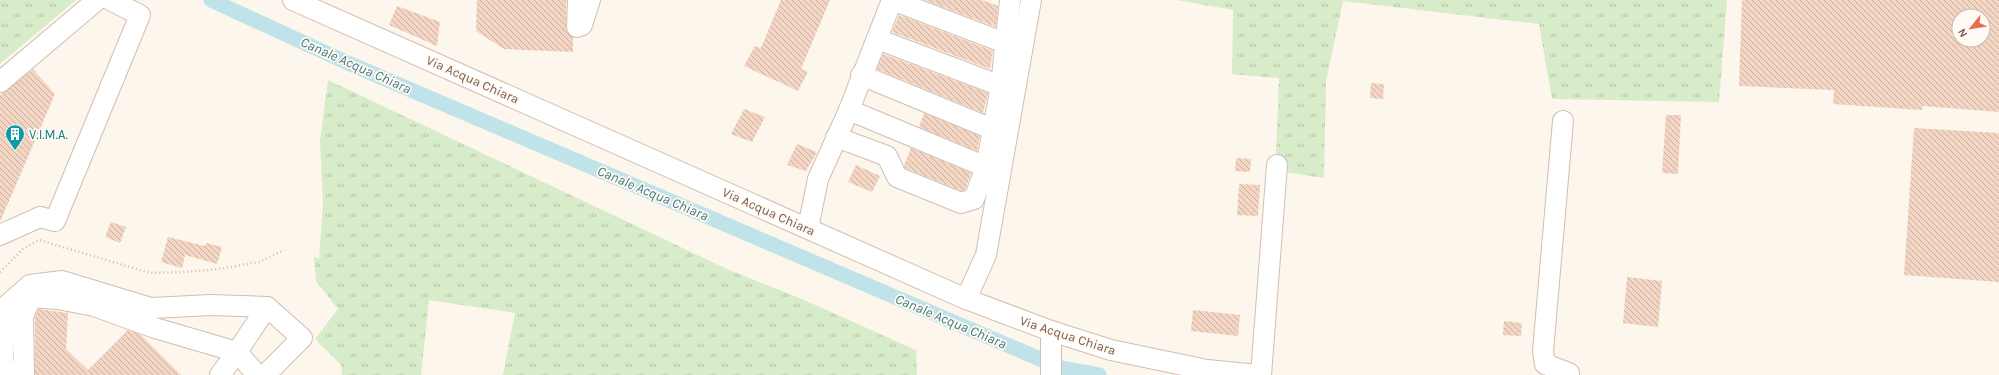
<svg xmlns="http://www.w3.org/2000/svg" width="1999" height="375" viewBox="0 0 1999 375" font-family="Karla,sans-serif">
	<defs>
		<pattern id="grass-tufts" width="24" height="20" patternUnits="userSpaceOnUse"><rect width="24" height="20" fill="#d8ecc9"/><path d="M3 7l-1-3M5 7V3M7 7l1-3M15 17l-1-3M17 17v-4M19 17l1-3" fill="none" stroke="#b4c2a5"/></pattern>
		<pattern id="building-back-hatch" width="6" height="6" patternUnits="userSpaceOnUse"><rect width="6" height="6" fill="#f3d5c3"/><path d="M-1 5l2 2M0 0l6 6M5-1l2 2" fill="none" stroke="#cab0a1"/></pattern>
	</defs>
	<rect width="100%" height="100%" fill="#fdf6ec"/>
	<g fill="url(#grass-tufts)">
		<path d="M0,0H76L0,64Z"/>
		<path d="M1177,0H1727L1719,102L1552,99L1539,24L1343,1L1326,82L1324,178L1285,172L1276,154L1279,78L1232,74L1233,10Z"/>
		<path d="M328,80L727,269L804,300L916,350L917,375H503L515,313L429,300L421,375H342L341,365L315,339L338,309L316,281L314,257L319,259L323,203L320,141Z"/>
	</g>
	<g fill="none" stroke-linecap="round" stroke-linejoin="round">
		<path stroke="#bfe3e8" stroke-width="15" d="M211,0L348,63L1061,368L1099,375"/>
	</g>
	<g fill="url(#building-back-hatch)" fill-rule="evenodd">
		<path d="M477,0H566V27L567,32L573,37V52L504,49L476,31Z"/>
		<path d="M781,0H830L801,69L808,72L798,91L744,66L755,46L761,48Z"/>
		<path d="M924,0H982L998,6L996,27Z"/>
		<path d="M1742,0H1999V112L1923,106L1922,110L1833,104L1834,90L1739,86ZM1959,16H1983V40H1959Z"/>
		<path d="M397,6L440,22L437,46L389,25Z"/>
		<path d="M899,15L993,51L990,69L892,32Z"/>
		<path d="M883,54L988,93L983,113L877,69Z"/>
		<path d="M33,69L55,94L0,222V95Z"/>
		<path d="M1371,83L1384,84L1383,99L1370,98Z"/>
		<path d="M744,109L765,117L752,142L731,134Z"/>
		<path d="M924,113L980,136L977,151L919,127Z"/>
		<path d="M1666,115H1681L1678,174L1662,173Z"/>
		<path d="M1914,128L1999,133V282L1904,275Z"/>
		<path d="M797,144L817,152L806,171L787,165Z"/>
		<path d="M911,148L971,173L965,190L962,191L905,168L904,165Z"/>
		<path d="M1236,158L1251,159L1250,172L1235,171Z"/>
		<path d="M856,165L880,176L872,192L848,182Z"/>
		<path d="M1239,184L1260,185L1258,216L1237,215Z"/>
		<path d="M111,222L126,227L120,243L105,237Z"/>
		<path d="M168,237L205,246L206,243L222,247L217,264L185,255L182,268L161,262Z"/>
		<path d="M1627,277L1662,281L1658,327L1623,323Z"/>
		<path d="M38,309L68,313L66,349L88,370L128,330L141,335L181,375H35V317Z"/>
		<path d="M1193,310L1240,315L1238,336L1191,331Z"/>
		<path d="M1504,321L1522,323L1521,336L1503,335Z"/>
	</g>
	<g fill="none" stroke-linecap="round" stroke-linejoin="round">
		<g stroke="#d1beb0" stroke-width="22">
			<g id="minor">
				<path d="M293,0L966,299L1051,331L1111,350L1207,370L1259,375"/>
				<path d="M578,0L577,27L582,25L590,0"/>
				<path d="M892,0L1005,43"/>
				<path d="M877,39L1001,86"/>
				<path d="M861,75L992,129"/>
				<path d="M0,82L97,0"/>
				<path d="M849,110L986,167"/>
				<path d="M1563,121L1543,351L1545,364L1569,373V375"/>
				<path d="M836,137L887,156L897,177L961,203L974,199L986,167L1001,86L1010,0"/>
				<path d="M808,228L818,179L849,110L892,0"/>
				<path d="M0,235L40,217L55,221L140,15L110,0"/>
				<path d="M966,299L986,255L1031,0"/>
				<path d="M1051,331V375"/>
				<path d="M7,375L3,360L6,306L30,285L62,281L151,308L211,305L267,307L302,338L265,375"/>
				<path d="M24,375L23,316L31,297L58,299L94,306L155,328L237,352L257,375"/>
				<path d="M220,375L237,352L267,307"/>
				<path d="M1261,375L1277,165"/>
			</g>
		</g>
		<path stroke="#d9b8a5" stroke-width="2.5" stroke-dasharray="1 3" stroke-linecap="butt" d="M0,272L23,249L39,240L150,273L185,272L219,269L259,262L284,250"/>
		<use href="#minor" stroke="#fff" stroke-width="20"/>
	</g>
	<defs>
		<g id="building-pin" transform="scale(1)"><path d="M0 17L-7.5 6A9.5 9.5 0 1 1 7.5 6Z" fill="#0f9aa8" stroke="#fffaf3"/><path d="M-4-6H4V6H1V3H-1V6H-4ZM-2.5-4.3h1.7v1.8h-1.7ZM.8-4.3h1.7v1.8H.8ZM-2.5-1h1.7V.8h-1.7ZM.8-1h1.7V.8H.8Z" fill="#fff"/></g>
	</defs>
	<g fill-rule="evenodd">
		<use href="#building-pin" x="15" y="134"/>
	</g>
	<g text-anchor="middle" stroke-width="3.5" stroke-linejoin="round" paint-order="stroke">
		<g font-size="13" fill="#7a5c4d" stroke="#fffaf3">
			<text transform="translate(473 79) rotate(24)" y="5">Via Acqua Chiara</text>
			<text transform="translate(769 211) rotate(24)" y="5">Via Acqua Chiara</text>
			<text transform="translate(1068 335) rotate(18)" y="5">Via Acqua Chiara</text>
		</g>
		<g font-size="13" fill="#0d838f" stroke="#fffaf3" text-anchor="start">
			<text x="29" y="139">V.I.M.A.</text>
		</g>
		<g font-size="14" font-style="italic" fill="#437c86" stroke="#fffaf3">
			<text transform="translate(356 65) rotate(24)" y="5">Canale Acqua Chiara</text>
			<text transform="translate(653 193) rotate(23)" y="5">Canale Acqua Chiara</text>
			<text transform="translate(951 321) rotate(23)" y="5">Canale Acqua Chiara</text>
		</g>
	</g>
	<g transform="translate(1971 28) rotate(240)"><circle r="19" fill="#fffaf3" stroke="#cabbb1"/>
	<path d="M0-3L7 15L0 10L-7 15Z" fill="#e76f51"/>
	<text y="-6" font-size="11" font-weight="bold" text-anchor="middle" fill="#7a5c4d">N</text>
	</g>
</svg>
